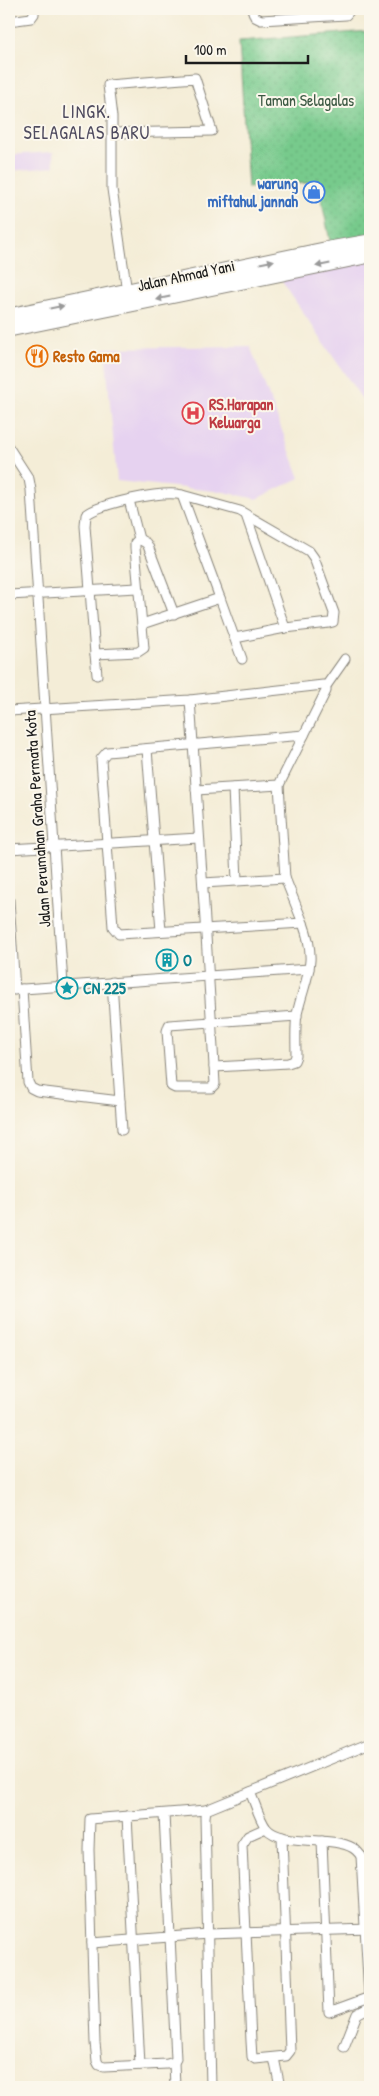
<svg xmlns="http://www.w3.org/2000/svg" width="379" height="2096" viewBox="0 0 379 2096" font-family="'Patrick Hand',sans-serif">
	<defs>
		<pattern id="grass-dots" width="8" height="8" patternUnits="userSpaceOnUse" patternTransform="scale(1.25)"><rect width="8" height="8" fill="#77ca8c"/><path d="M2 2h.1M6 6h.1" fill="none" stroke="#66ad78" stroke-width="1.8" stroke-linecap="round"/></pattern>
	</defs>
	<rect width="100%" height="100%" fill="#fbf7ec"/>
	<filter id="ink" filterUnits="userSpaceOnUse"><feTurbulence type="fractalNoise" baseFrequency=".02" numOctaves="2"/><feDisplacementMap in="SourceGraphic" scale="10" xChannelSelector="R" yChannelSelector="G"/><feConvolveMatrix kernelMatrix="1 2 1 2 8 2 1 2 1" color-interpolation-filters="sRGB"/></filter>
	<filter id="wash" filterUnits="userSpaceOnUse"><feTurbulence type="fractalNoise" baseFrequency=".0096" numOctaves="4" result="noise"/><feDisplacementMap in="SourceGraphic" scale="20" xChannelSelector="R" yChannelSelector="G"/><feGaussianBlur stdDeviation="1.12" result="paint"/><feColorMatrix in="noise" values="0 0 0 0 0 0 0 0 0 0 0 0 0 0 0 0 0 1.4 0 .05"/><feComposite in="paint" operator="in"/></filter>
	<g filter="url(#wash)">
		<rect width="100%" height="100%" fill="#f4edd7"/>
		<g fill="#e6d2f0">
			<path d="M53,152L54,167L9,171V155Z"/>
			<path d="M370,260V411L281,280Z"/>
			<path d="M250,346L300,478L257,499L224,492L117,481L105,348Z"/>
		</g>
		<path fill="url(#grass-dots)" stroke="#4a7354" d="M370,31V237L331,246L318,182L248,188L239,41Z"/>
	</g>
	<g filter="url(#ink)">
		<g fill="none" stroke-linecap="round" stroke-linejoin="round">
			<g stroke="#88847a" stroke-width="11">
				<g id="minor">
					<path d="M252,9L255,17L261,20L346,15L351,9"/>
					<path d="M9,21L31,18L34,14V9"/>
					<path d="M112,133L212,131L195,78L108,85L112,117V189L127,292"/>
					<path d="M9,448L29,479L31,490L63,985"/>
					<path d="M182,495L240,511L309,551L314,558L334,613L333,622L329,623L285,628L235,638"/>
					<path d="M129,500L139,539L146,543L148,546L174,614"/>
					<path d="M246,515L285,628"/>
					<path d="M139,539L135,543V548L144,648L138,652L95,654L85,526L86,515C101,503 164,490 182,495L220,598L142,624"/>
					<path d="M9,595L137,588"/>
					<path d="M220,598L242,659"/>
					<path d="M95,654L97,675"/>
					<path d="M326,686L345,659"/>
					<path d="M190,700C199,828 208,956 215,1084L211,1088H175L171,1086L167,1031L169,1025L297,1016"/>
					<path d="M9,711L190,700L323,685L326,686V691L304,735"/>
					<path d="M147,749L161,931"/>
					<path d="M279,785L285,878"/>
					<path d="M233,788L237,881"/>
					<path d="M196,790L279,785L304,735L107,752L101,759L113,927L119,934L303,923L285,878L203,883"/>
					<path d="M9,849L199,838"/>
					<path d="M9,900L15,990"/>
					<path d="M22,989L28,1082L31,1088L37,1091L120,1101L112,982"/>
					<path d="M9,990L309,969"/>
					<path d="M214,1067L288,1063L294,1061L296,1056C296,1043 295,1027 297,1014C306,975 318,964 303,923"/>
					<path d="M120,1101L122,1130"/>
					<path d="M250,1792C255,1803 259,1818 266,1828C282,1847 331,1835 353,1848C360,1852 365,1862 370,1869"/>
					<path d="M164,1814L176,2059L174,2062L167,2064L104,2067L99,2065L97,2061L95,2043L89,1850L90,1819L206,1810"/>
					<path d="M127,1816L140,2065"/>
					<path d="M266,1828L248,1836L242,1845L251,2041L252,2057L255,2059L286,2056L290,2051L282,1837"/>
					<path d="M322,1841L329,2012L370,1997"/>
					<path d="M361,1856L369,1997"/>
					<path d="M92,1943L208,1934L370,1929"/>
					<path d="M344,2047L357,2014L370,2007"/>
					<path d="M274,2058L280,2087"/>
					<path d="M174,2062L175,2087"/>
					<path d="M211,2087L205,1817L206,1810L370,1743"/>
				</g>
			</g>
			<g stroke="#88847a" stroke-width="17">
				<g id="trunk">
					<path d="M9,316L324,250L370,242"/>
					<path d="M9,329L370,255"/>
				</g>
			</g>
			<use href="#minor" stroke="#fff" stroke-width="9"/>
			<use href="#trunk" stroke="#fff" stroke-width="15"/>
		</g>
		<defs><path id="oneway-solid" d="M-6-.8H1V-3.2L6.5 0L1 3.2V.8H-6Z" transform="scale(1.25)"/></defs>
		<g fill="#999">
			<use href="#oneway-solid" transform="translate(267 262) rotate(-12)"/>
			<use href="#oneway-solid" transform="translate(323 265) rotate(169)"/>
			<use href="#oneway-solid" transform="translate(163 298) rotate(168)"/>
			<use href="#oneway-solid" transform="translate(57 307) rotate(-11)"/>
		</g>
	</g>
	<defs>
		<g id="shop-ring" transform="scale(1.125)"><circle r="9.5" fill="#fbf7ec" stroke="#3f7fe0" stroke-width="1.5"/><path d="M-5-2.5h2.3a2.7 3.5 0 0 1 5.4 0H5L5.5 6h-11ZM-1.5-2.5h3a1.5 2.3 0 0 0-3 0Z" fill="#3f7fe0"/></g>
		<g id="restaurant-ring" transform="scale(1.125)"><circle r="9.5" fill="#fbf7ec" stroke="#e8710a" stroke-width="1.5"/><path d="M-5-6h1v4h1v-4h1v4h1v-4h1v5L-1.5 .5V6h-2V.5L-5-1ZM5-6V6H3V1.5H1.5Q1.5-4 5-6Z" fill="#e8710a"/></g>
		<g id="hospital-ring" transform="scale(1.125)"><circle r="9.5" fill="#fbf7ec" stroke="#e0444e" stroke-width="1.5"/><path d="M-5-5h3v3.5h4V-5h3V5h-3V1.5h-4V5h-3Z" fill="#e0444e"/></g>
		<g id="building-ring" transform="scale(1.125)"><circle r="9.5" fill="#fbf7ec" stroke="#0f9aa8" stroke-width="1.5"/><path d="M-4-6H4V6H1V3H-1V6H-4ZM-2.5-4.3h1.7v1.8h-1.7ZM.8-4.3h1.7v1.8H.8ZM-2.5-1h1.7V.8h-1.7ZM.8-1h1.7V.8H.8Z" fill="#0f9aa8"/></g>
		<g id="sight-ring" transform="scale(1.125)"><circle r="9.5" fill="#fbf7ec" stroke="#0f9aa8" stroke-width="1.5"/><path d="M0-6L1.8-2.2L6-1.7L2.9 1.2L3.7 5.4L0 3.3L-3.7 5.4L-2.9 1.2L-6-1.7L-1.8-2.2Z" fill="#0f9aa8"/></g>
	</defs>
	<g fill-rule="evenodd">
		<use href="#shop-ring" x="314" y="192"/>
		<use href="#restaurant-ring" x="37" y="356"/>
		<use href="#hospital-ring" x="193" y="413"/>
		<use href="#building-ring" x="167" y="960"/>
		<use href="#sight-ring" x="67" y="988"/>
	</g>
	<g text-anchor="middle" stroke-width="4" stroke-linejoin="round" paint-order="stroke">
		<g font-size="16" fill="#3c5943" stroke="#fbf7ec">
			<text x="306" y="106">Taman Selagalas</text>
		</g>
		<g font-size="16" font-weight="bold" fill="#366cbe" stroke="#fbf7ec" text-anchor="end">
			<text x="298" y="189">warung<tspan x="298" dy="18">miftahul jannah</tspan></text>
		</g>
		<g font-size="16" fill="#1c1c1c" stroke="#fbf7ec">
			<text transform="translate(186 275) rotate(-12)" y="6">Jalan Ahmad Yani</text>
			<text transform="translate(37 819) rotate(-94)" y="6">Jalan Perumahan Graha Permata Kota</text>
		</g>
		<g font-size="16" font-weight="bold" fill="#c56008" stroke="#fbf7ec" text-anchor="start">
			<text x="53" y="362">Resto Gama</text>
		</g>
		<g font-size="16" font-weight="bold" fill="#be3a42" stroke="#fbf7ec" text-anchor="start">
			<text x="209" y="410">RS.Harapan<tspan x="209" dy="18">Keluarga</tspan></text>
		</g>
		<g font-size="16" font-weight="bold" fill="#0d838f" stroke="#fbf7ec" text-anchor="start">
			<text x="183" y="966">O</text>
			<text x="83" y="994">CN 225</text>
		</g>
		<g font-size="18" letter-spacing="1" fill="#4f4b5f" stroke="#fbf7ec">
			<text x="87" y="118">LINGK.<tspan x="87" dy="21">SELAGALAS BARU</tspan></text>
		</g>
	</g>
	<rect width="379" height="2096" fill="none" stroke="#fbf7ec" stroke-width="30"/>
	<path d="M186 55v8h122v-8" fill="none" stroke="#1c1c1c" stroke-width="2.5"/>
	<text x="194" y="55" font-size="15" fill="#1c1c1c" stroke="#fbf7ec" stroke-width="4" paint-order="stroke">100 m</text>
</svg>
